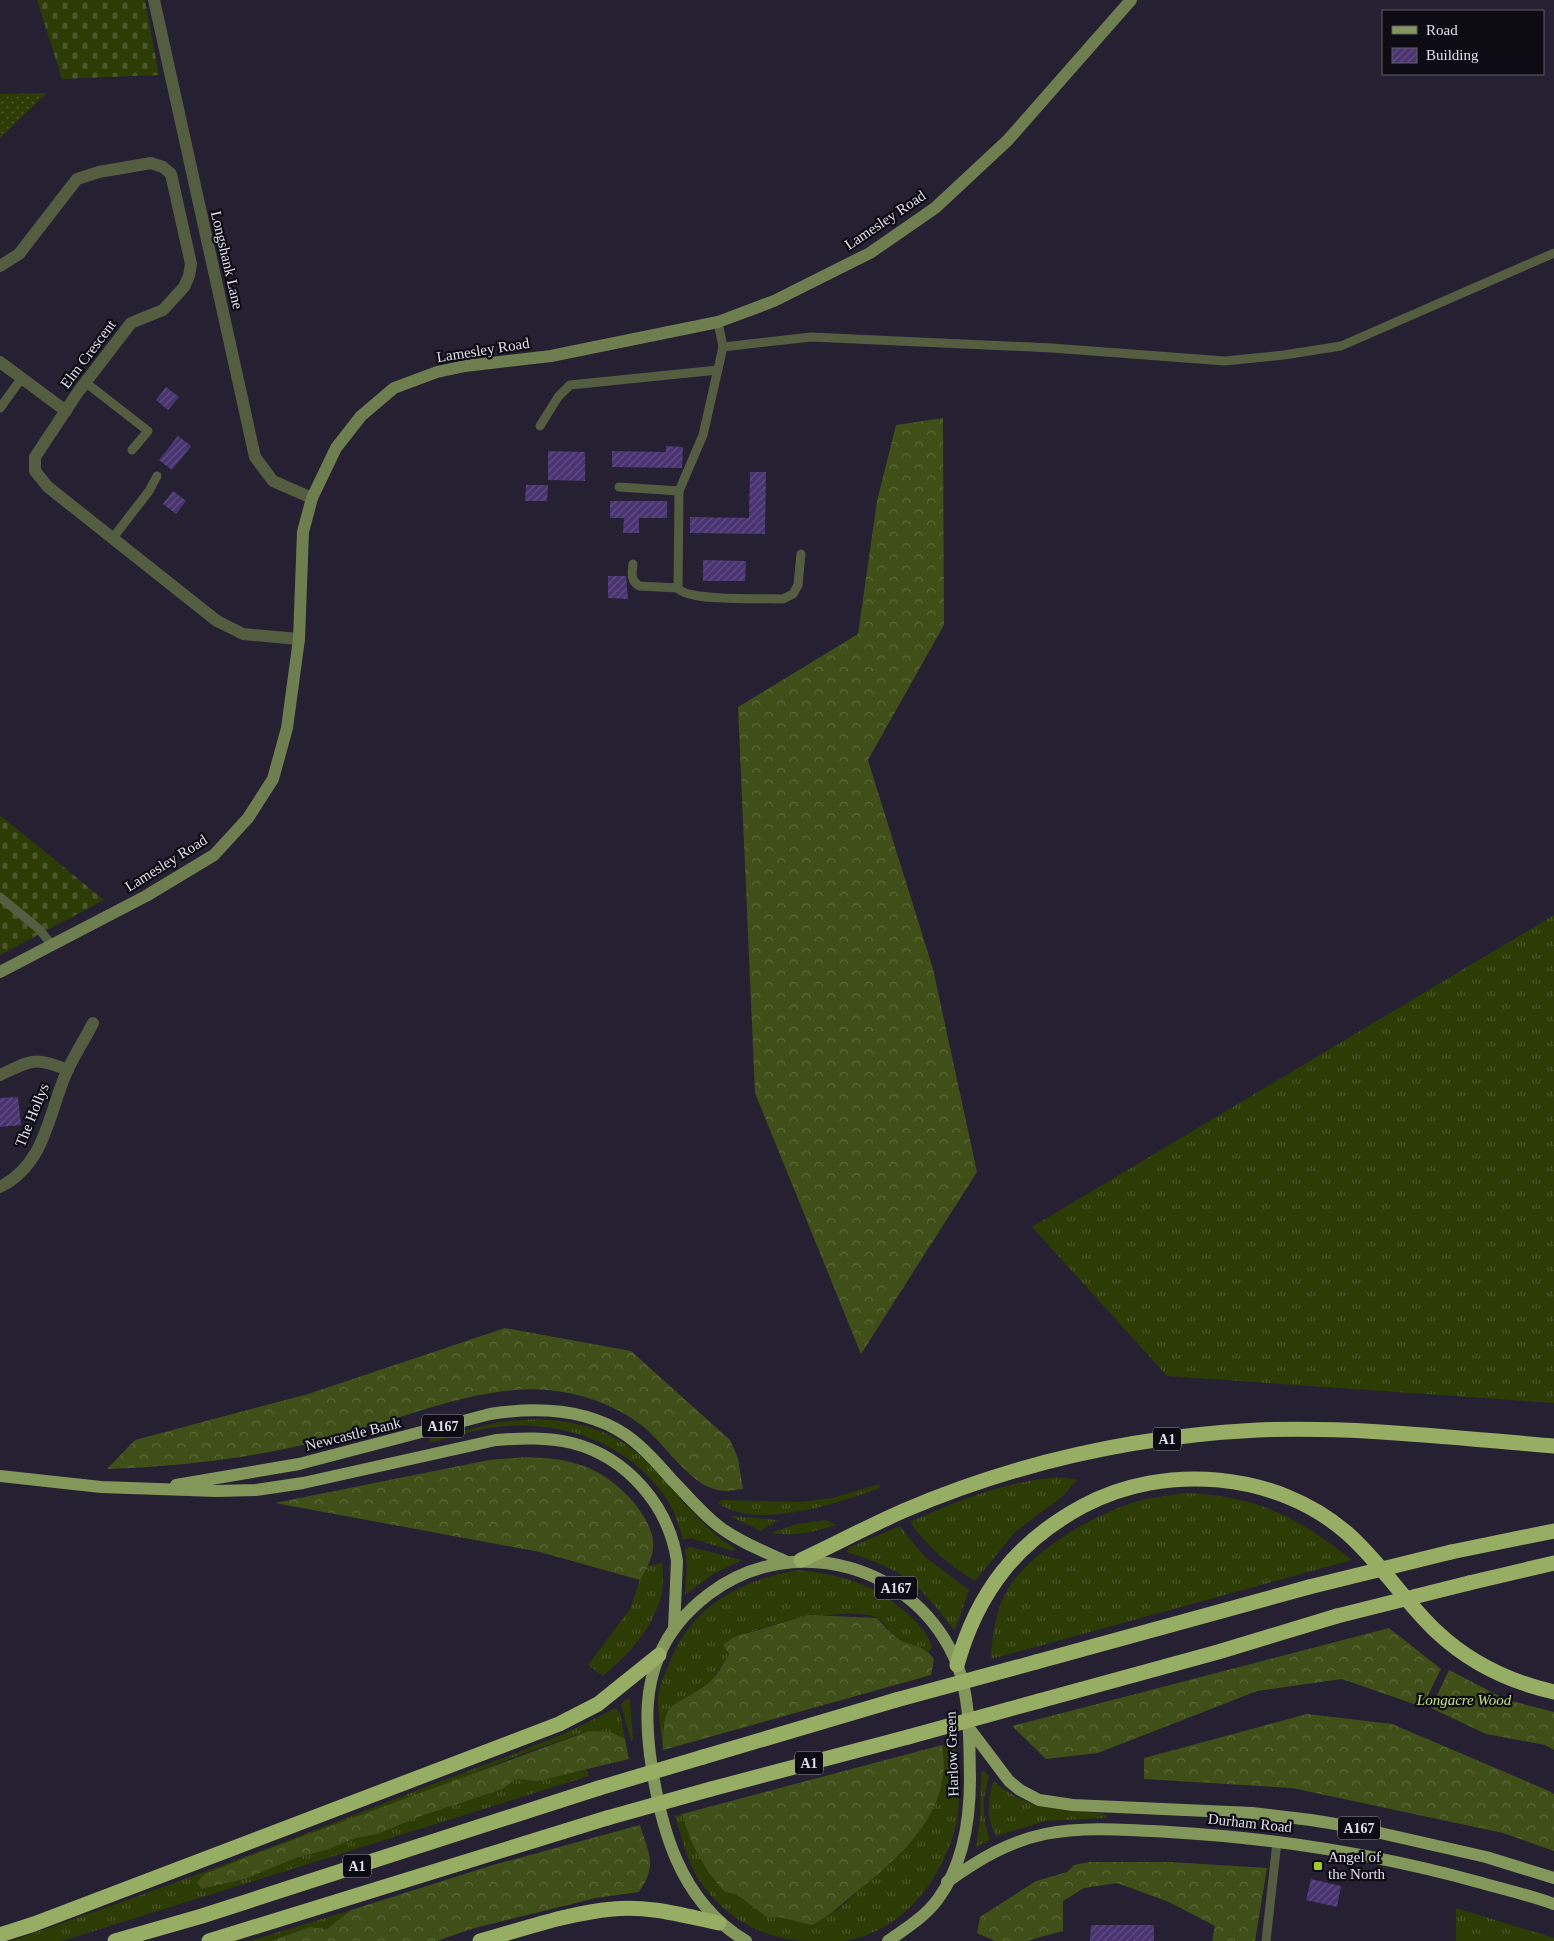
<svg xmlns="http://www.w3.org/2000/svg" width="1554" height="1941" viewBox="0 0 1554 1941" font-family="Georgia,serif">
	<defs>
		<pattern id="grass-tufts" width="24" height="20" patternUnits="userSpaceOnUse" patternTransform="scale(1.25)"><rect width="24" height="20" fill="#2d3b05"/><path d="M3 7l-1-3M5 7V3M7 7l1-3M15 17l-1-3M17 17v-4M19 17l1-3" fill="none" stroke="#4b572a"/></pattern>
		<pattern id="forest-crowns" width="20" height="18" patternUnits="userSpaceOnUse" patternTransform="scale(1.25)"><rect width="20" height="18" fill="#404f17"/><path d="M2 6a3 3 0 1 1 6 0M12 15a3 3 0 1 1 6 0" fill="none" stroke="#5b6839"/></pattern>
		<pattern id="cemetery-stones" width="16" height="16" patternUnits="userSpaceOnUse" patternTransform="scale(1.25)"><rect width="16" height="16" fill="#2d3b05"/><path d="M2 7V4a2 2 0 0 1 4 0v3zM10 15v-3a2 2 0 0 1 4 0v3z" fill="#4b572a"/></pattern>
		<pattern id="park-dots" width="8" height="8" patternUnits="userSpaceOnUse" patternTransform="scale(1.25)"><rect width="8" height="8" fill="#2d3b05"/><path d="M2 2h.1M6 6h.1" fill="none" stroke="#4b572a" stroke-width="1.8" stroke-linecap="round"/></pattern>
		<pattern id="building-hatch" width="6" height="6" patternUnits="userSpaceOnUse" patternTransform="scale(1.25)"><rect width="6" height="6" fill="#493371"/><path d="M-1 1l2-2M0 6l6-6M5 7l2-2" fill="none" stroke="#635085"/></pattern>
	</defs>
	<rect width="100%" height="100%" fill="#252032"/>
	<g fill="url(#grass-tufts)">
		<path d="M1554,915V1403L1167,1376L1032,1227Z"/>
		<path d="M539,1419C568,1421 594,1425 619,1440C665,1468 689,1521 736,1549L732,1551L691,1538L683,1540C679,1527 675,1512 668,1501C630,1441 556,1417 488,1428C468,1432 449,1438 429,1443L430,1439L499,1422Z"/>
		<path d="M1062,1477L1077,1480L1063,1496L1015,1532L975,1581C949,1565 928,1548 910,1522C958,1500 1009,1480 1062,1477Z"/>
		<path d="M879,1484L880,1488C839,1503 757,1531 718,1503L722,1500L802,1502L832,1498Z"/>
		<path d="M1183,1493C1255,1495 1297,1516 1352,1560L991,1659C992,1637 995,1615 1004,1596C1025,1553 1094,1514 1138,1501C1152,1497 1168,1496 1183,1493Z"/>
		<path d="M730,1516L778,1520L761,1531Z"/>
		<path d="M826,1520L836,1525C813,1532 795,1537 771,1533L796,1524Z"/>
		<path d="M900,1526L924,1556L969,1590L956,1628L953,1629C936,1606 917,1582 891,1569C877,1562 861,1557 847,1552L848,1548Z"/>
		<path d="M690,1547L742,1560L713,1574L685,1595L687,1565L685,1549Z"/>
		<path d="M662,1563C670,1609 636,1649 603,1676L588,1665L630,1609L640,1580L648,1566Z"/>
		<path d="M798,1570C843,1575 872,1583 907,1613C918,1623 928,1633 932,1647L929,1652C919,1647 907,1644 897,1638C889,1633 883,1620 876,1617C847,1606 747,1626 724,1645L729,1653L714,1678L663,1725V1750C661,1733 658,1716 658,1700C658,1688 664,1675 669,1664C691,1606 740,1580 798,1570Z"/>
		<path d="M628,1698L630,1700L633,1740L631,1741L621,1704Z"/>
		<path d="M615,1708L620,1713L625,1739L611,1732L589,1731L522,1754L417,1796L263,1851L201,1889L245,1879L296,1858L326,1850L356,1838L378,1834L418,1817L503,1789L515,1779L538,1781L561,1774L587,1770L589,1776L62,1941H11C150,1893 287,1842 423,1788C485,1763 558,1741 615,1708Z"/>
		<path d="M954,1742C958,1767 962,1799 956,1825C943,1879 903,1932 844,1941C834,1941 823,1941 813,1941C766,1941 729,1921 701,1883C687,1863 682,1838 675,1816L682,1814L690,1838L736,1894L768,1918L778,1917L794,1921L837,1910L855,1894L944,1758L942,1745Z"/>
		<path d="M984,1771L989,1777C982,1798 982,1819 990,1840L976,1847L980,1818L981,1772Z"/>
		<path d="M994,1781C1026,1810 1061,1810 1102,1813L1106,1815L1107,1818L1045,1821L996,1836C986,1817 987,1800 994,1781Z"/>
		<path d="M1456,1908L1554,1938V1941H1456Z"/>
		<path d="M351,1910L327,1929L310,1927L271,1941H249Z"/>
	</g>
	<g fill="url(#forest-crowns)">
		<path d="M943,418L944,625L868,760L933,969L977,1172L861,1354L755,1093L738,707L858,634L877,501L896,425Z"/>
		<path d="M505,1328L631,1351L730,1440L738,1458L743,1489C735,1490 725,1492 717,1490C688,1483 665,1443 641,1425C614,1404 580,1393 547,1390C479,1384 396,1421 331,1438C257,1458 183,1466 107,1469L135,1440L308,1394Z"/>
		<path d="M527,1457C547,1458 565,1459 584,1466C612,1476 648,1509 653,1540C655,1553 647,1569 640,1580L540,1552L275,1503L489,1460Z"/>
		<path d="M809,1615L877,1618C883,1625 889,1632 897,1638C909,1646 925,1645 934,1659L931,1675L663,1750C663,1697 670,1711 706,1685C717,1678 722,1664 729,1654L723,1645L734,1637Z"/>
		<path d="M1389,1628L1441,1669L1422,1707L1342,1679L1257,1691L1098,1753L1046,1759L1012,1726Z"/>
		<path d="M1449,1670L1507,1700L1554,1712V1750L1545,1745L1486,1734L1431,1708Z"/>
		<path d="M1307,1714L1392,1724L1547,1790L1554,1794V1851L1503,1833L1292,1788L1144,1779V1758Z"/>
		<path d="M589,1731L611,1732L625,1739L629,1759L538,1781L515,1779L503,1789L418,1817L378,1834L356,1838L326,1850L296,1858L245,1879L201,1889L197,1882L205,1874L263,1851Z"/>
		<path d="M942,1745C954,1811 901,1856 855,1893C841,1905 829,1916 812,1925L778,1917L768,1918L736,1894L725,1892C703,1868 691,1845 682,1814Z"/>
		<path d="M640,1825C649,1855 658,1864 639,1892L596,1898L471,1929L437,1941H271L310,1927L327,1929L351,1910L493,1865Z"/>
		<path d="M1090,1862H1170L1267,1868L1255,1941H1212L1215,1926L1169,1902L1117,1883L1084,1888L1063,1901V1931L1026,1941H995L977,1933L980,1917L1036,1881L1067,1872L1074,1865Z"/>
	</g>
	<g fill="url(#cemetery-stones)">
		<path d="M37,0H145L159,75L62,79Z"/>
		<path d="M0,815L104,900L0,955Z"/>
	</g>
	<path fill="url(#park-dots)" d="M47,93L3,135L0,138V94Z"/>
	<g fill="url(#building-hatch)">
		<path d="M166,387L179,397L168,410L156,400Z"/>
		<path d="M178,436L191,446L172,470L159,460Z"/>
		<path d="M666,446L683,447L682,468L612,467V451L666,452Z"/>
		<path d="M548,451L585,452V481L548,480Z"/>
		<path d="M750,472H766L765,534L690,533V517L749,518Z"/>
		<path d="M526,485H548L547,501H525Z"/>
		<path d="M173,491L186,501L176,514L163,504Z"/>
		<path d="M610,501H667V518H639V533H623L624,518H610Z"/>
		<path d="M703,560L746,561L745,581H703Z"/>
		<path d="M608,576H626L628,599L608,598Z"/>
		<path d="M18,1097L21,1125L0,1127V1098Z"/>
		<path d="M1311,1879L1341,1886L1337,1907L1306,1900Z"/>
		<path d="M1091,1925H1154V1941H1090Z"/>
	</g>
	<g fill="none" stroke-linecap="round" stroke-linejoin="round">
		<g stroke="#545d40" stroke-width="9">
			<path d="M718,322L723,347L703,435L679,491L678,588C687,602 765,598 783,599L793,594L798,585L801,554"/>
			<path d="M723,347L811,337L1052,348L1225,361L1284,355L1341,346L1554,253"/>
			<path d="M85,382L148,431L132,450"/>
			<path d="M0,408L21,379"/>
			<path d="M540,426L558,397L570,385L718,370"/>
			<path d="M619,487L679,491"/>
			<path d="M112,539L149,491L157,476"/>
			<path d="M633,564C632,573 630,580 639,586L678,588"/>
			<path d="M0,897L39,929L52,945"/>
			<path d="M1266,1941L1277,1842"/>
		</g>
		<g stroke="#545d40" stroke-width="12">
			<path d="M154,0L255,457L273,481L312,498"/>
			<path d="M0,266L19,254L77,179L99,172L151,163L163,167L171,174L191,264L189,276L184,287L163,310L131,323L78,392L35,457V471L48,487L217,621L243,634L299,639"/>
			<path d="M0,362L66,411"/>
			<path d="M0,1075C32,1060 34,1056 68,1070"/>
			<path d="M0,1187C46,1164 48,1114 67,1071C75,1054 85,1039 93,1023"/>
		</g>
		<path stroke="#6f7e4f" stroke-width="12" d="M0,972L146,896L214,855L248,818L273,779L287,728L299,639L303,532L312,498L336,448L361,416L394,388L437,372L465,366L551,356L718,322L774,301L870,253L935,208L1008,140L1131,0"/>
		<g stroke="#83975a" stroke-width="12">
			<path d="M0,1476L101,1487L216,1491L256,1490L303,1483L496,1440C522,1438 546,1437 572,1443C627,1457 669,1506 677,1561L674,1629"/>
			<path d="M176,1485L299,1464L490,1414C535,1407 586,1408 626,1435C643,1447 658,1464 672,1480C688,1496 702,1514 721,1528C740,1542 763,1551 785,1561"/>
			<path d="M969,1728L1009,1781L1020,1790L1039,1800L1073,1805L1252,1813L1311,1820L1354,1827L1486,1857L1554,1878"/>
			<path d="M947,1882C978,1860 1007,1842 1045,1834C1085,1826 1128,1830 1169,1832C1274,1838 1376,1854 1478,1882C1503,1889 1529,1895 1554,1904"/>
			<path d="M746,1941C679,1901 660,1827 650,1755C646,1721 645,1689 659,1656C669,1631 688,1610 709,1594C794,1530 917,1565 957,1664C971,1700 969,1741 970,1779C970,1820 963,1865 938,1899C925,1917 905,1929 888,1941"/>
		</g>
		<g stroke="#96ad63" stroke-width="15">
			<path d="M1451,1552L1554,1531"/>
			<path d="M801,1560C835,1544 869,1526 903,1511C1015,1463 1137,1436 1258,1430C1356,1426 1456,1438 1554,1446"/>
			<path d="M1469,1583L1554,1563"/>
			<path d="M1036,1662L1309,1587"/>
			<path d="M957,1665C977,1593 1016,1542 1083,1506C1165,1462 1277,1472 1347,1533C1381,1563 1405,1602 1437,1632C1470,1663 1510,1682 1554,1692"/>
			<path d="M1039,1701L1218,1652L1337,1616"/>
			<path d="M703,1757L896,1700"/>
			<path d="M711,1789L908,1737"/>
			<path d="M0,1935L34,1924L559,1724L598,1704L659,1655"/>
			<path d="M115,1941L202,1916L599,1788"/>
			<path d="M209,1941L607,1818"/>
			<path d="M480,1941C524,1929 568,1913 613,1909C648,1905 685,1916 719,1923"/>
		</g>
		<g stroke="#96ad63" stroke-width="15">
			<path d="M1309,1587L1451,1552"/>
			<path d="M1337,1616L1469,1583"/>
			<path d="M896,1700L1036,1662"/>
			<path d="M908,1737L1039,1701"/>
			<path d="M599,1788L703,1757"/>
			<path d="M607,1818L711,1789"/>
		</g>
	</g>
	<rect fill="#a1c929" stroke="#0d0b13" stroke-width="2" x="1313" y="1861" width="10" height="10" rx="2.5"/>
	<g text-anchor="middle" stroke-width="4.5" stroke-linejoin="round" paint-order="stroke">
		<g fill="#0d0b13" stroke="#a19faa" stroke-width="1">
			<rect x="422" y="1414.5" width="42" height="23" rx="4"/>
			<rect x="1153" y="1427.5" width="28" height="23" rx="4"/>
			<rect x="875" y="1576.5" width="42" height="23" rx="4"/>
			<rect x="795" y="1751.5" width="28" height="23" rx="4"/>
			<rect x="1338" y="1816.5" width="42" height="23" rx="4"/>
			<rect x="343" y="1854.5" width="28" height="23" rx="4"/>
		</g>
		<g font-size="14" font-weight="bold" fill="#e0deea">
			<text x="443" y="1431">A167</text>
			<text x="1167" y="1444">A1</text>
			<text x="896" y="1593">A167</text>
			<text x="809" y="1768">A1</text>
			<text x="1359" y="1833">A167</text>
			<text x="357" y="1871">A1</text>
		</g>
		<g font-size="15" fill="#e0deea" stroke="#0d0b13">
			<text transform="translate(885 220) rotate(-34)" y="5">Lamesley Road</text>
			<text transform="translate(227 260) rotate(77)" y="5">Longshank Lane</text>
			<text transform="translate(483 350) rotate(-9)" y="5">Lamesley Road</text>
			<text transform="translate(88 354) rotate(-53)" y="5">Elm Crescent</text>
			<text transform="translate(166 863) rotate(-32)" y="5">Lamesley Road</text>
			<text transform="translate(32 1115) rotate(-68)" y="5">The Hollys</text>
			<text transform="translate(353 1434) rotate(-14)" y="5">Newcastle Bank</text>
			<text transform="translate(952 1754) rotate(-92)" y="5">Harlow Green</text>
			<text transform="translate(1250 1823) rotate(6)" y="5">Durham Road</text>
		</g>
		<g font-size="15" font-style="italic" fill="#c2e27c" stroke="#0d0b13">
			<text x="1464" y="1705">Longacre Wood</text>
		</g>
		<g font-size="15" fill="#e0deea" stroke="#0d0b13" text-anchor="start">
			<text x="1328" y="1862">Angel of<tspan x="1328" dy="17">the North</tspan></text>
		</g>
	</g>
	<rect x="1382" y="10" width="162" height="65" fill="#0d0b13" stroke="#615f69"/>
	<rect x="1392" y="26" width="25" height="8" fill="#83975a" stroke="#615f69"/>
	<text x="1426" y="35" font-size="15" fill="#e0deea">Road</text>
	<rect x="1392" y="48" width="25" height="15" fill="url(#building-hatch)" stroke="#615f69"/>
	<text x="1426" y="60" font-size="15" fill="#e0deea">Building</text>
</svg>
